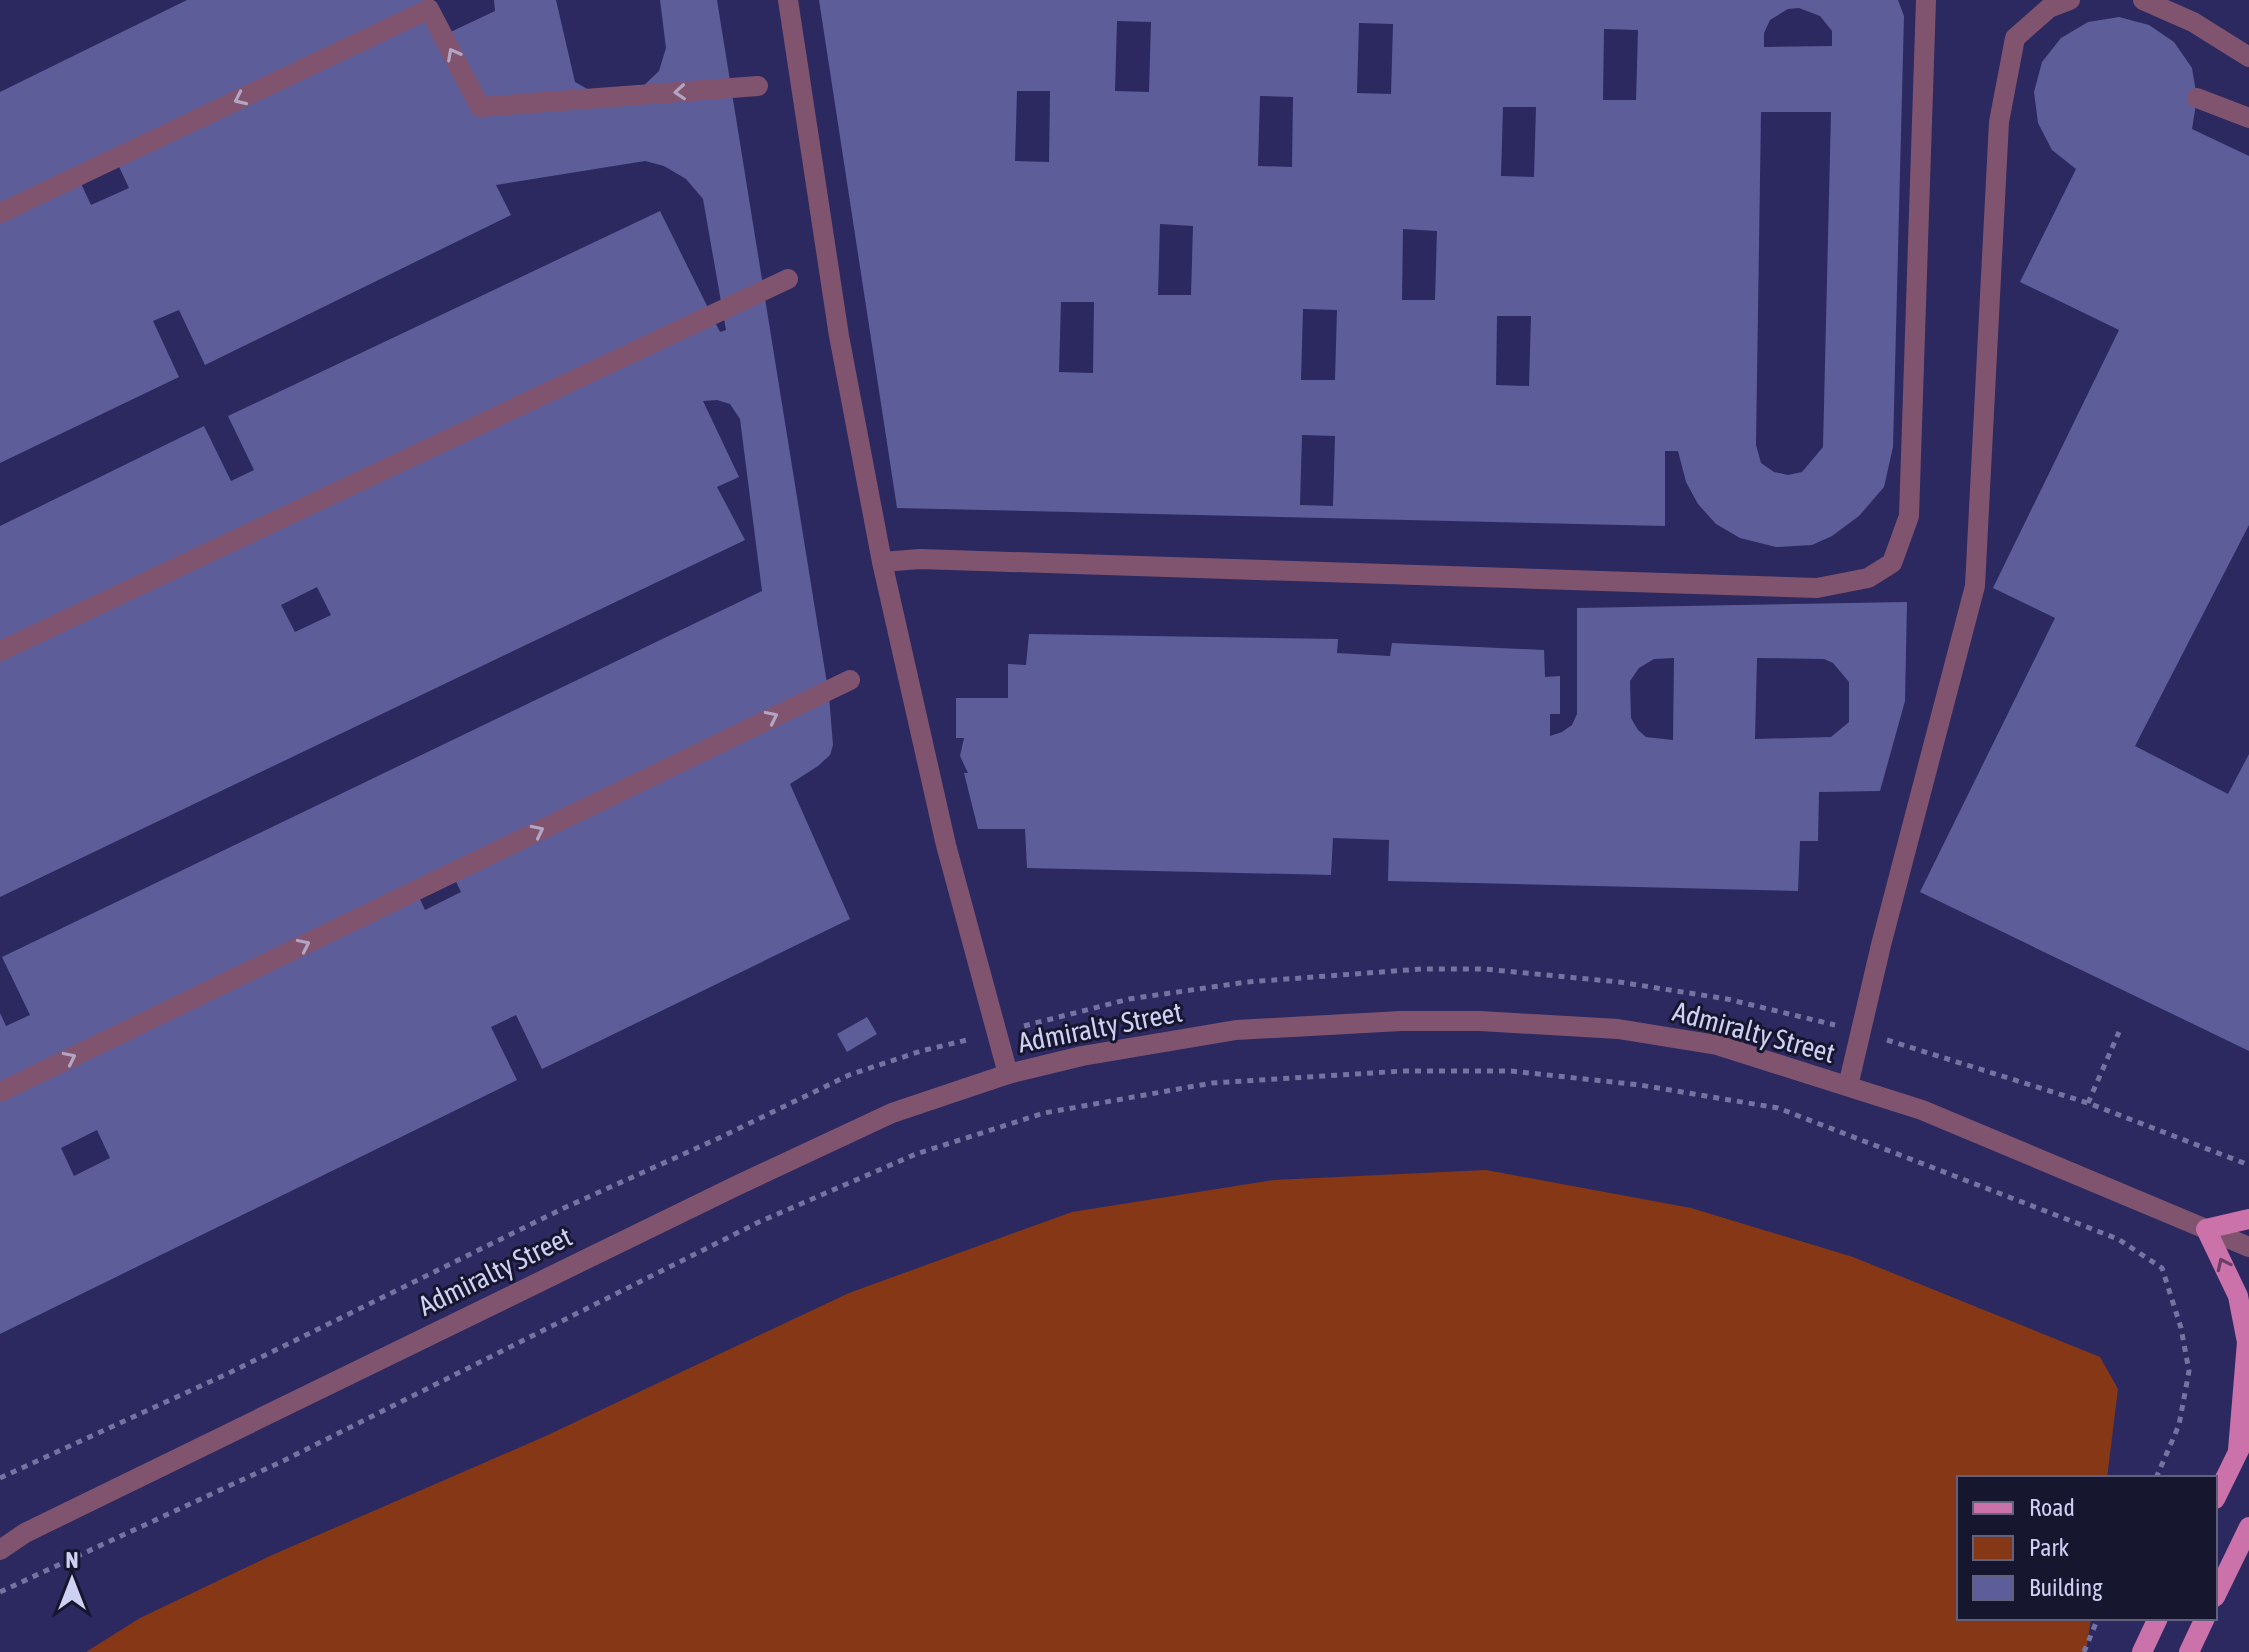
<svg xmlns="http://www.w3.org/2000/svg" width="2249" height="1652" viewBox="0 0 2249 1652" font-family="'Asap Condensed',sans-serif">
	<rect width="100%" height="100%" fill="#2c2960"/>
	<path fill="#863816" d="M1486,1170L1691,1208L1853,1257L2100,1357L2118,1389L2107,1478H1959V1618H2091L2086,1652H86L140,1618L270,1556L548,1435L849,1293L1072,1212L1274,1180Z"/>
	<g fill="#5d5d9a" fill-rule="evenodd">
		<path d="M187,0H425L442,36L495,11L494,0H556L575,82L591,91L639,90L659,71L666,48L660,0H717L829,696L833,745L830,755L818,766L790,784L850,919L542,1069L516,1015L491,1027L517,1080L0,1334V1013L6,1026L30,1015L2,957L762,591L740,419L730,404L717,400L703,401L739,477L717,487L745,540L0,897V526L204,426L231,481L254,470L228,416L660,211L720,332L726,330L703,199L686,179L664,166L645,161L496,185L511,215L205,365L179,310L153,321L179,377L0,463V92ZM114,156L129,188L91,205L76,173ZM317,587L331,615L295,632L281,605ZM448,865L461,892L425,910L412,882ZM97,1130L110,1158L74,1176L61,1148Z"/>
		<path d="M819,0H1898L1904,16L1893,447L1884,487L1859,516L1832,536L1812,545L1776,547L1740,538L1716,524L1698,504L1686,482L1678,451H1665V526L897,508ZM1799,8L1820,16L1832,31V46L1764,47V33L1770,20L1788,9ZM1117,21L1151,22L1149,92L1115,91ZM1359,23L1393,24L1391,94L1357,93ZM1604,29L1638,30L1636,100H1603ZM1017,91H1050L1049,162L1015,161ZM1260,96L1293,97L1292,167L1258,166ZM1503,107H1536L1534,177L1501,176ZM1761,112H1831L1823,447L1802,472L1788,475L1774,472L1761,463L1756,445ZM1160,224L1193,226L1191,295H1158ZM1403,229L1437,231L1435,300H1402ZM1061,302H1094L1093,373L1059,372ZM1303,309L1337,310L1335,380H1301ZM1497,316H1531L1529,386L1496,385ZM1302,435L1335,436L1333,506L1300,505Z"/>
		<path d="M2119,17L2149,25L2174,42L2192,68L2197,98L2192,129L2249,156V525L2135,746L2228,794L2249,754V1051L1920,892L2055,618L1993,588L2119,330L2020,282L2076,169L2052,150L2038,123L2034,92L2042,62L2061,38L2088,22Z"/>
		<path d="M1907,602L1905,701L1880,791L1819,792L1818,841H1800L1798,891L1388,881L1389,840L1333,838L1331,875L1027,868L1025,829H978L964,773H968L960,756L964,738H956V698H1008V664L1026,665L1029,634L1338,639L1337,653L1390,656L1392,643L1544,650L1545,677L1560,676V714H1550V736L1562,732L1572,725L1577,714V608ZM1674,658L1673,740L1646,737L1638,730L1631,718L1630,681L1639,668L1654,659ZM1757,658L1824,659L1833,663L1849,682V722L1831,737L1755,739Z"/>
		<path d="M867,1017L877,1034L847,1052L837,1034Z"/>
	</g>
	<g fill="none" stroke-linecap="round" stroke-linejoin="round">
		<g stroke="#7473a2" stroke-width="5" stroke-dasharray="6 6" stroke-linecap="butt">
			<path d="M1024,1026L1129,999L1247,982L1421,969H1484L1619,982L1727,999L1835,1025"/>
			<path d="M1887,1040L2088,1103L2249,1165"/>
			<path d="M2088,1103L2119,1032"/>
			<path d="M0,1478L231,1372L564,1208L719,1138L849,1075L921,1051L971,1039"/>
			<path d="M0,1592L285,1460L759,1222L916,1154L1044,1113L1212,1083L1403,1071H1511L1640,1085L1778,1108L2118,1239L2162,1268L2181,1328L2189,1371L2179,1425L2156,1478"/>
			<path d="M2084,1652L2098,1618"/>
		</g>
		<g stroke="#80546f" stroke-width="20">
			<path d="M788,0L839,336L882,562"/>
			<path d="M2143,0L2193,22L2249,57"/>
			<path d="M2197,98L2249,118"/>
			<path d="M0,213L429,9L480,107L758,86"/>
			<path d="M0,651L788,279"/>
			<path d="M1008,1074L946,845L882,562L920,559L1817,588L1868,578L1892,563L1909,516L1926,0"/>
			<path d="M1848,1086L1881,945L1975,586L1999,122L2015,38L2049,8L2070,0"/>
			<path d="M0,1092L850,680"/>
			<path d="M0,1550L25,1533L738,1185L892,1113L1008,1074L1082,1056L1236,1030L1401,1021H1480L1618,1029L1717,1045L1922,1110L2249,1247"/>
		</g>
		<g stroke="#cb72ab" stroke-width="20">
			<path d="M2238,1450L2247,1342L2238,1296L2206,1229L2249,1219"/>
			<path d="M2215,1499L2245,1438"/>
			<path d="M2215,1597L2249,1527"/>
			<path d="M2142,1652L2158,1618"/>
			<path d="M2189,1652L2205,1618"/>
		</g>
	</g>
	<defs><path id="oneway-chevron" d="M-2-3.5L2.5 0L-2 3.5" fill="none" stroke-width="1.6" stroke-linecap="round" stroke-linejoin="round" transform="scale(2)"/></defs>
	<g stroke="#b3a5c5">
		<use href="#oneway-chevron" transform="translate(453 54) rotate(-118)"/>
		<use href="#oneway-chevron" transform="translate(680 92) rotate(176)"/>
		<use href="#oneway-chevron" transform="translate(240 99) rotate(155)"/>
		<use href="#oneway-chevron" transform="translate(772 717) rotate(-26)"/>
		<use href="#oneway-chevron" transform="translate(538 831) rotate(-26)"/>
		<use href="#oneway-chevron" transform="translate(304 945) rotate(-26)"/>
		<use href="#oneway-chevron" transform="translate(70 1058) rotate(-26)"/>
	</g>
	<use stroke="#683f67" href="#oneway-chevron" transform="translate(2223 1264) rotate(-115)"/>
	<g text-anchor="middle" stroke-width="6" stroke-linejoin="round" paint-order="stroke">
		<g font-size="28" fill="#cfd1f4" stroke="#17162f">
			<text transform="translate(1100 1027) rotate(-11)" y="10">Admiralty Street</text>
			<text transform="translate(1754 1032) rotate(15)" y="10">Admiralty Street</text>
			<text transform="translate(495 1271) rotate(-26)" y="10">Admiralty Street</text>
		</g>
	</g>
	<rect x="1957" y="1476" width="260" height="144" fill="#17162f" stroke="#61617e" stroke-width="2"/>
	<rect x="1973" y="1502" width="40" height="12" fill="#cb72ab" stroke="#61617e" stroke-width="2"/>
	<text x="2029" y="1516" font-size="24" fill="#cfd1f4">Road</text>
	<rect x="1973" y="1536" width="40" height="24" fill="#863816" stroke="#61617e" stroke-width="2"/>
	<text x="2029" y="1556" font-size="24" fill="#cfd1f4">Park</text>
	<rect x="1973" y="1576" width="40" height="24" fill="#5d5d9a" stroke="#61617e" stroke-width="2"/>
	<text x="2029" y="1596" font-size="24" fill="#cfd1f4">Building</text>
	<g transform="translate(72 1580)" stroke="#17162f" stroke-width="6" paint-order="stroke">
	<path d="M0-6L14 30L0 20L-14 30Z" fill="#cfd1f4"/>
	<text y="-12" font-size="22" font-weight="bold" text-anchor="middle" fill="#cfd1f4">N</text>
	</g>
</svg>
